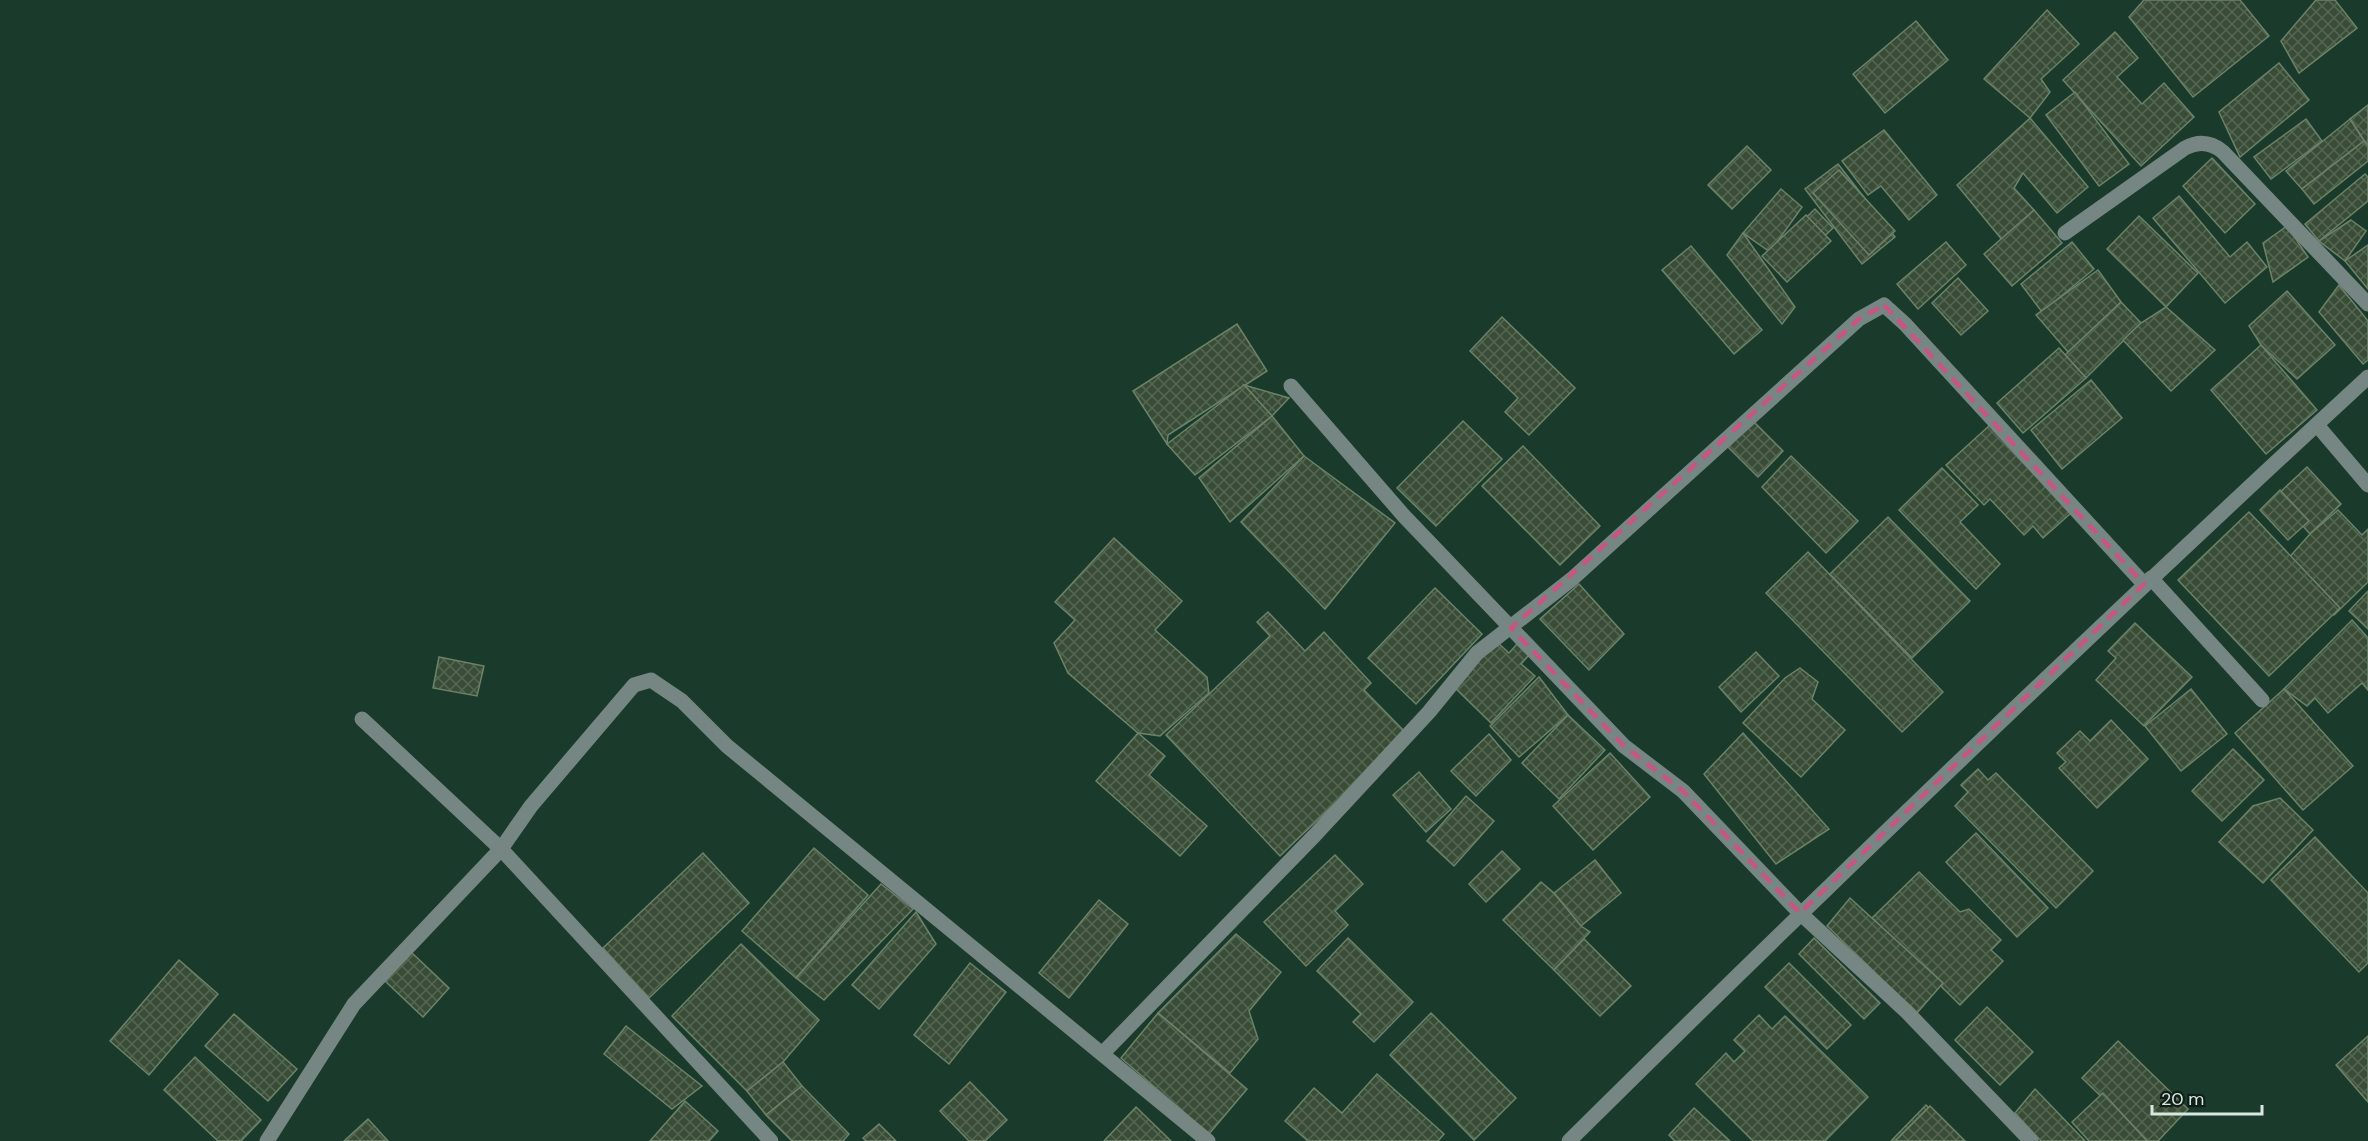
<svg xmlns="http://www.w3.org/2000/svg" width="2368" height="1141" viewBox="0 0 2368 1141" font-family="'DM Sans',sans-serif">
	<defs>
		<pattern id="building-cross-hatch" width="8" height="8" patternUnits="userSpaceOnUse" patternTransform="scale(1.5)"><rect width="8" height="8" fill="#394d36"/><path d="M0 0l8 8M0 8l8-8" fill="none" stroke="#556753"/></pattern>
	</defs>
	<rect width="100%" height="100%" fill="#1a3a2c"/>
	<g fill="url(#building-cross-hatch)" stroke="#6c8269" stroke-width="1.5">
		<path d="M2144,0H2240L2269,36L2193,97L2129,17Z"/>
		<path d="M2316,0H2335L2357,28L2299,73L2281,41Z"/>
		<path d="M2047,10L2079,44L2041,79L2050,92L2030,118L1984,79Z"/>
		<path d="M1916,21L1948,60L1885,113L1853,74Z"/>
		<path d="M2115,32L2138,58L2117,77L2142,104L2164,83L2194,117L2141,166L2063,80Z"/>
		<path d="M2279,63L2309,100L2240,157L2219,112Z"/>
		<path d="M2075,92L2129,164L2099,186L2046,115Z"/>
		<path d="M2368,105V146L2350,119Z"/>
		<path d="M2030,118L2088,187L2057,213L2023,173L2014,188L2034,210L2008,247L1957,185Z"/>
		<path d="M2306,119L2322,141L2271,179L2254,157Z"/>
		<path d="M2350,119L2364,141L2302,189L2286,171Z"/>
		<path d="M1884,130L1937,195L1909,220L1881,186L1868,195L1842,161Z"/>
		<path d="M2364,141L2368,146V161L2314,204L2302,189Z"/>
		<path d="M1747,146L1771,170L1732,209L1708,185Z"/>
		<path d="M2212,158L2255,204L2225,233L2183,186Z"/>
		<path d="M1838,164L1895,237L1862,264L1805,189Z"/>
		<path d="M1839,170L1895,231L1869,255L1813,193Z"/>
		<path d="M2365,174L2368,177V201L2319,241L2305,224Z"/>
		<path d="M1781,189L1802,207L1770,252L1743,233Z"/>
		<path d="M2179,196L2230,257L2247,242L2267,267L2225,303L2153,218Z"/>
		<path d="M1815,209L1833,228L1788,271L1770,252Z"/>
		<path d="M2034,210L2062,243L2012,286L1984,254Z"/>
		<path d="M1806,215L1831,241L1787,282L1762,256Z"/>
		<path d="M2139,216L2198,273L2166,307L2107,249Z"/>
		<path d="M2351,220L2366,231L2345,261L2319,241Z"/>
		<path d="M2287,226L2308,257L2273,282L2263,243Z"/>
		<path d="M1743,233L1795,307L1782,324L1727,255Z"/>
		<path d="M1946,242L1966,265L1918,309L1897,284Z"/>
		<path d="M2072,242L2094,269L2042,312L2021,284Z"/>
		<path d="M2368,245V289L2345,261Z"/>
		<path d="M1691,246L1762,330L1734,354L1662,270Z"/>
		<path d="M2098,270L2121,302L2068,352L2036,315Z"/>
		<path d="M1958,278L1988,311L1961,335L1932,303Z"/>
		<path d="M2339,285L2368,321V360L2363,364L2319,312Z"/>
		<path d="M2287,291L2335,345L2297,379L2261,345L2249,326Z"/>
		<path d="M2121,302L2141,323L2086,378L2065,355Z"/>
		<path d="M2166,307L2215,350L2171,391L2123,340L2141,323Z"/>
		<path d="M1502,317L1575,388L1529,435L1505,412L1518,398L1470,351Z"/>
		<path d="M1237,324L1267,371L1168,435L1167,444L1133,391Z"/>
		<path d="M2261,345L2317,410L2266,454L2211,390Z"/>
		<path d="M2059,348L2086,378L2023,433L1997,403Z"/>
		<path d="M2091,380L2122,418L2062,469L2031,430Z"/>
		<path d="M1244,385L1289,398L1272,416Z"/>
		<path d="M1244,385L1272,416L1195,475L1167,444Z"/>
		<path d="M1272,416L1304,456L1230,522L1199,478Z"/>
		<path d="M1463,421L1502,459L1436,526L1397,488Z"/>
		<path d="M1753,421L1783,451L1758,477L1728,447Z"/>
		<path d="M1990,425L2071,513L2043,538L2033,526L2024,535L1990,499L1984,505L1946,465Z"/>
		<path d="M1523,446L1600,526L1560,565L1482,486Z"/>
		<path d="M1304,456L1395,523L1325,609L1241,522Z"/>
		<path d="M1791,456L1858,521L1826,553L1762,487Z"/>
		<path d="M2307,467L2341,504L2310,534L2276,496Z"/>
		<path d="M1942,468L1978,505L1960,522L2000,564L1976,589L1899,510Z"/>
		<path d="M2280,490L2309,521L2288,540L2260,510Z"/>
		<path d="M2338,510L2362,535L2368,529V582L2334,615L2284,563L2310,534Z"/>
		<path d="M2249,512L2340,608L2269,676L2178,580Z"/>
		<path d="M1888,517L1970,601L1912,658L1830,574Z"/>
		<path d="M1114,538L1182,601L1155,630L1207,677L1209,693L1160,736L1138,733L1068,673L1054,643L1075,620L1055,602Z"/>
		<path d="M1808,552L1943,692L1902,732L1766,593Z"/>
		<path d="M1579,584L1624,634L1589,670L1540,619Z"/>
		<path d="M1435,588L1482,634L1416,704L1368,658Z"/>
		<path d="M2368,591V629L2349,611Z"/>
		<path d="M1268,612L1305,651L1324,632L1371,683L1364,690L1407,734L1280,856L1166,735L1270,636L1257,622Z"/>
		<path d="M2352,620L2368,638V690L2362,683L2328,713L2315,698L2307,706L2284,689Z"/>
		<path d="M2135,623L2192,677L2144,726L2096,680L2116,658L2108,651Z"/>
		<path d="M1496,641L1509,653L1517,644L1529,655L1521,664L1535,676L1491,723L1454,687Z"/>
		<path d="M1756,652L1779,676L1741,712L1719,687Z"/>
		<path d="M439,657L484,666L477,696L433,688Z"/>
		<path d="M1800,668L1818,682L1812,699L1845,730L1801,777L1743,723L1785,678Z"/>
		<path d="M1539,677L1568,715L1519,757L1490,726Z"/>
		<path d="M2191,689L2227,734L2181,771L2145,726Z"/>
		<path d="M2284,689L2353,766L2303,810L2235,733Z"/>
		<path d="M1568,715L1605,750L1559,799L1522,763Z"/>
		<path d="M2111,720L2148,759L2097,808L2059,768L2066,762L2057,753L2080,731L2090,741Z"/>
		<path d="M1138,733L1165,756L1149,775L1207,826L1180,856L1096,781Z"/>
		<path d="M1743,733L1829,829L1776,864L1704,774Z"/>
		<path d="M1489,734L1511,760L1476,796L1451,771Z"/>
		<path d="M2233,749L2264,780L2222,821L2192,791Z"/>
		<path d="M1610,753L1650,797L1593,850L1553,806Z"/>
		<path d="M1978,769L1988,780L1996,773L2093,871L2056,908L1955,806L1968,792L1961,785Z"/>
		<path d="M1419,772L1451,809L1426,832L1393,795Z"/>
		<path d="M1466,796L1494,821L1454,866L1427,841Z"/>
		<path d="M2280,798L2313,830L2263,883L2219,842L2253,806Z"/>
		<path d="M1976,833L2048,908L2017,937L1946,862Z"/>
		<path d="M2315,837L2368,893V963L2359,972L2271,880Z"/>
		<path d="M814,848L868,895L796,978L742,931Z"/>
		<path d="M1502,851L1520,869L1486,902L1469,884Z"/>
		<path d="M703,853L749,903L649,998L603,948Z"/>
		<path d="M1335,855L1363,884L1335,911L1348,925L1306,966L1264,922Z"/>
		<path d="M1595,860L1621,893L1581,926L1554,893Z"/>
		<path d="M1919,872L1960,912L1969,909L2001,940L1991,950L2003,961L1960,1005L1872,918Z"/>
		<path d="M1541,882L1554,893L1581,926L1590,932L1554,970L1503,920Z"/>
		<path d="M881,884L913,909L824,1000L796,978Z"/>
		<path d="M1850,898L1943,983L1917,1013L1827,926Z"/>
		<path d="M1099,900L1128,924L1069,998L1039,973Z"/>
		<path d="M916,912L936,944L879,1009L852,985Z"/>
		<path d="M1236,934L1281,972L1249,1011L1258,1039L1230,1073L1158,1013Z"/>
		<path d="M1348,938L1413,1002L1374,1042L1353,1022L1361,1014L1317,971Z"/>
		<path d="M1814,938L1880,1003L1864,1019L1799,954Z"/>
		<path d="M1584,939L1631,986L1600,1016L1554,970Z"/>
		<path d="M741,944L819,1020L783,1062L747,1091L672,1016Z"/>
		<path d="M411,952L449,988L423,1017L385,981Z"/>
		<path d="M179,960L218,994L149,1075L110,1041Z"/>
		<path d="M970,963L1006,992L949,1064L914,1035Z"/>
		<path d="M1789,963L1851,1025L1827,1049L1765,987Z"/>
		<path d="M1987,1007L2033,1052L2000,1085L1955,1040Z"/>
		<path d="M1158,1013L1247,1089L1209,1134L1121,1058Z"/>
		<path d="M1431,1013L1516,1098L1474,1140L1390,1055Z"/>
		<path d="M234,1014L297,1069L268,1101L205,1046Z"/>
		<path d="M1759,1015L1772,1029L1785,1016L1868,1097L1825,1141H1753L1696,1084L1726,1053L1734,1062L1745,1051L1734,1040Z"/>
		<path d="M626,1026L702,1086L672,1109L604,1054Z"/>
		<path d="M2368,1036V1102L2336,1065Z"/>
		<path d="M2118,1041L2188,1109L2158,1141H2147L2082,1078Z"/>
		<path d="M195,1057L261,1120L241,1141H218L164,1090Z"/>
		<path d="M783,1062L802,1086L766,1115L747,1091Z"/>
		<path d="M1377,1074L1444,1134L1438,1141H1308L1285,1121L1314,1088L1342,1113Z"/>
		<path d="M970,1082L1007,1120L985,1141H969L940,1111Z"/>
		<path d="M802,1086L849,1134L843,1141H792L766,1115Z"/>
		<path d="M2035,1089L2085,1141H2041L2015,1113Z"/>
		<path d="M2103,1093L2147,1141H2089L2072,1122Z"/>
		<path d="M685,1101L718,1131L709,1141H650Z"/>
		<path d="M1926,1105L1963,1141H1891Z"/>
		<path d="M1930,1106L1965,1141H1895Z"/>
		<path d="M1136,1107L1171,1141H1104Z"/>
		<path d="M1694,1108L1730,1141H1675L1669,1135Z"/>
		<path d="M368,1119L388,1141H344Z"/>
		<path d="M879,1124L896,1141H866L863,1138Z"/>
	</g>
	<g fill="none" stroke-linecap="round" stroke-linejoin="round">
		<g stroke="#758683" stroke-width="15">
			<path d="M2065,233L2185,148C2198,141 2211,142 2223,152L2368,304"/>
			<path d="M1291,386L1404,516L1624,746L1683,791L1800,913L1907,1012L2031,1141"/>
			<path d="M2317,425L2368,485"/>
			<path d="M2151,578L2262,700"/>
			<path d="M362,719L501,849L771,1141"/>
			<path d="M1103,1053L1315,835L1429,712L1477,653L1572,579L1859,319L1884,305L1905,324L2144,584"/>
			<path d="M267,1141L354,1004L501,849L531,806L634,685L651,680L682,701L727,746L1208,1141"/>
			<path d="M1569,1141C1831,882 2097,627 2368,377"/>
		</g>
	</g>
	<path fill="none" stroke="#c85683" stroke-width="4.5" stroke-dasharray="12 8" stroke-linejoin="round" d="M1884,305L2144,584L1800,913L1683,791L1624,746L1511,628L1859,319Z"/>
	<path d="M2152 1105v9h110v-9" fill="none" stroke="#d7e8df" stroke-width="3"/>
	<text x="2161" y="1105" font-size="18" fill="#d7e8df" stroke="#101e17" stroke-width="4.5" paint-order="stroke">20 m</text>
</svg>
